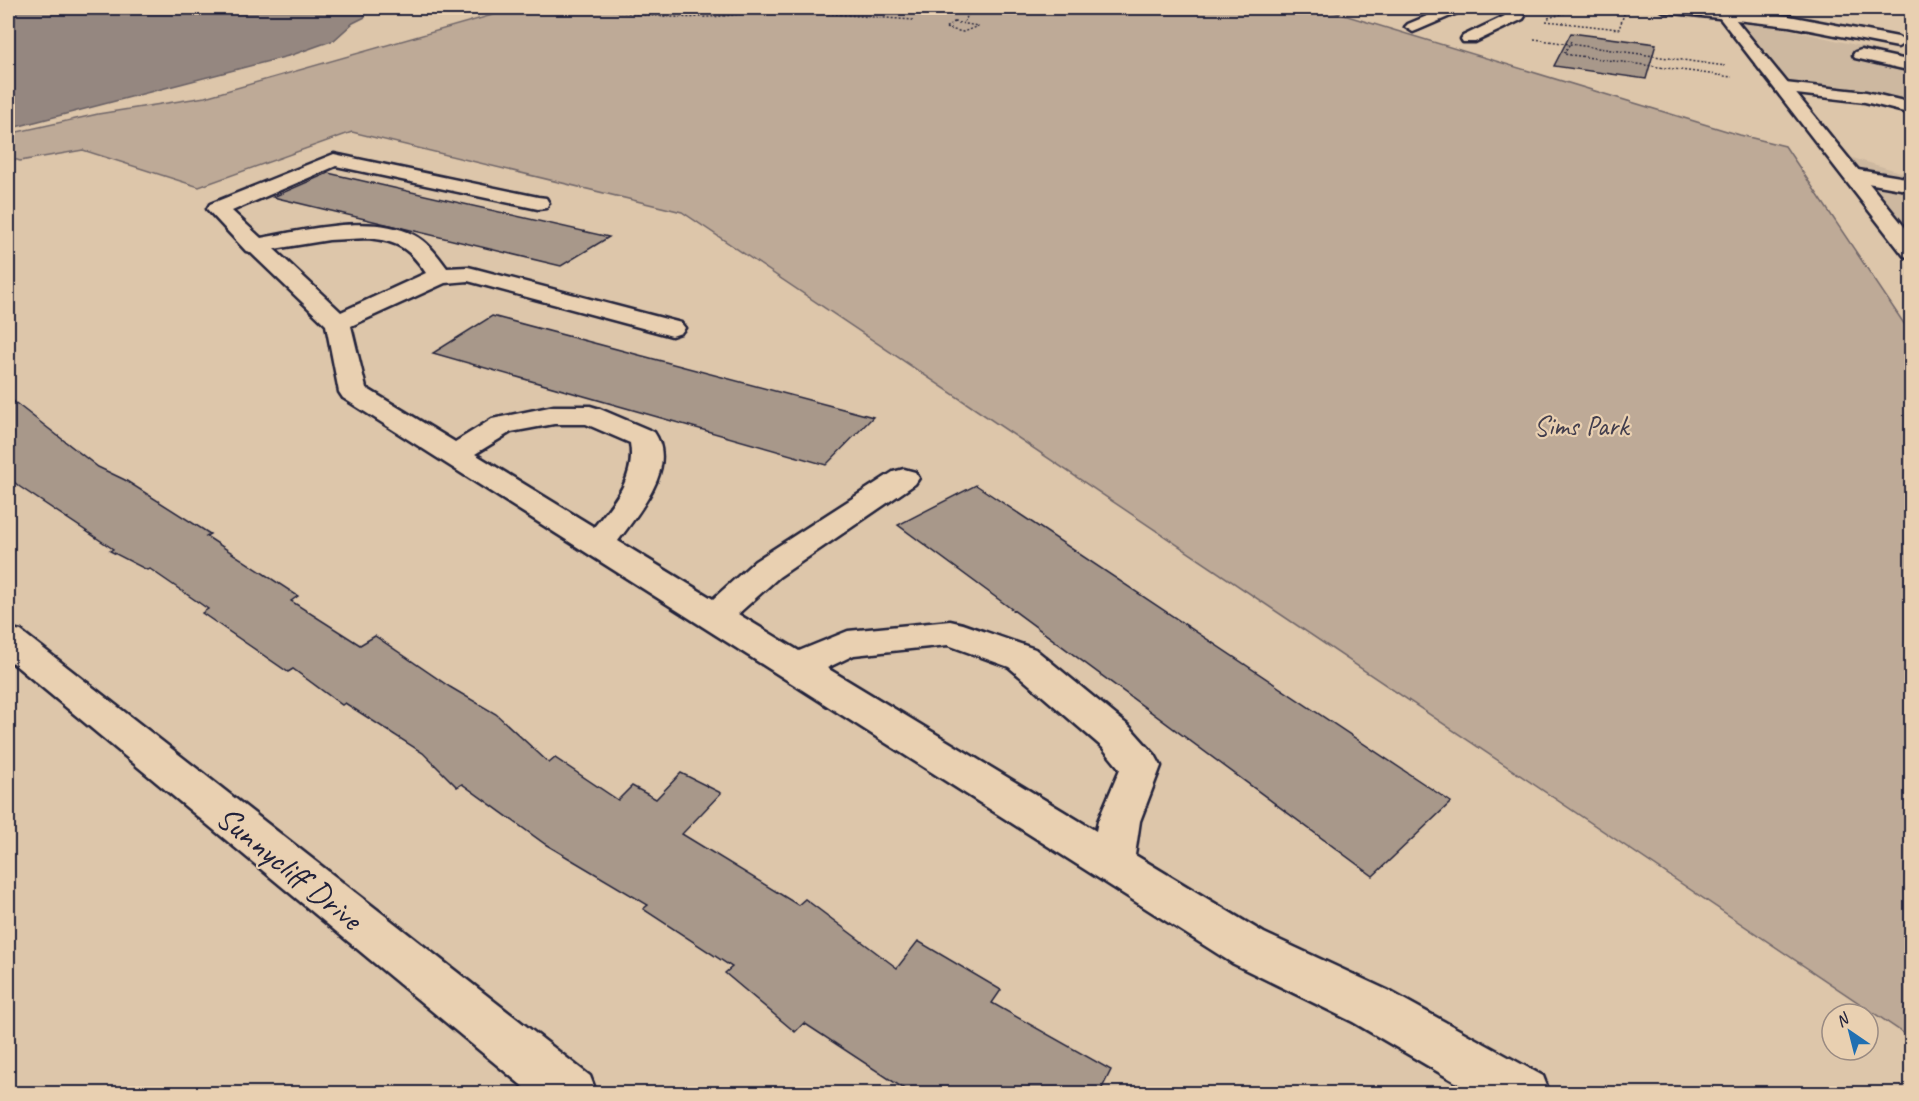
<svg xmlns="http://www.w3.org/2000/svg" width="1919" height="1101" viewBox="0 0 1919 1101" font-family="Caveat,sans-serif">
	<rect width="100%" height="100%" fill="#ddc6aa"/>
	<filter id="ink" filterUnits="userSpaceOnUse"><feTurbulence type="fractalNoise" baseFrequency=".0167" numOctaves="2"/><feDisplacementMap in="SourceGraphic" scale="12" xChannelSelector="R" yChannelSelector="G"/><feConvolveMatrix kernelMatrix="1 2 1 2 8 2 1 2 1" color-interpolation-filters="sRGB"/></filter>
	<g filter="url(#ink)">
		<g fill="#cdb8a0">
			<path d="M1724,14L1911,58V109L1785,88Z"/>
			<path d="M1835,153L1911,175V251Z"/>
		</g>
		<path fill="#beaa97" stroke="#706669" stroke-width="1.5" d="M517,8H1321L1740,135L1785,146L1911,334V1038L682,212L352,132L199,187L83,150L20,161L8,157V134L98,114L205,97Z"/>
		<path fill="#958780" stroke="#675f64" stroke-width="1.5" d="M8,8H363L365,17L353,23L334,40L292,55L8,129Z"/>
		<g fill="#a8988a" stroke="#22223b" stroke-width="1.5">
			<path d="M1571,33L1656,44L1646,79L1554,66Z"/>
			<path d="M328,173L609,237L561,266L273,197Z"/>
			<path d="M492,316L873,417L826,465L433,353Z"/>
			<path d="M8,397L98,467L125,480L210,534L206,536L298,596L291,601L360,645L375,636L450,687L496,714L549,763L555,758L618,800L632,786L656,799L681,773L721,793L682,834L798,905L805,899L897,968L918,941L1001,990L992,1003L1111,1070L1099,1094H912L804,1023L795,1032L725,973L732,967L643,909L648,905L545,844L462,784L457,787L423,753L345,703L342,705L293,669L288,672L202,613L208,609L150,569L147,570L110,551L113,549L20,487L8,477Z"/>
			<path d="M976,485L1451,802L1373,876L898,525Z"/>
		</g>
		<g fill="none" stroke-linecap="round" stroke-linejoin="round">
			<g stroke="#22223b" stroke-width="5">
				<g id="minor">
					<path d="M1446,8H1464L1462,11L1418,30L1413,32L1405,27L1408,24Z"/>
					<path d="M1490,8C1502,7 1516,7 1525,16L1523,19L1475,42H1463L1461,39L1463,36L1505,16Z"/>
					<path d="M1658,8H1703L1789,16L1898,37L1906,42L1898,47L1789,26L1665,12Z"/>
					<path d="M1861,50L1912,61V71L1855,58L1853,55L1855,52Z"/>
					<path d="M1785,83L1866,92L1912,103V114L1865,102L1779,92L1776,88L1779,84Z"/>
					<path d="M334,154L538,197L546,198L549,203L546,208L538,209L336,166L232,211L261,238C305,230 373,213 414,235C428,242 438,256 447,268L468,267L476,269L681,323L685,328L681,333L672,336L468,281L445,283L351,326L366,388L455,442L492,419L554,406H590L600,409L654,432C679,467 638,513 618,541L713,599L755,561L893,472L904,469L915,472L919,478L915,484L779,577L738,614L799,651L848,631L950,621L963,624L1035,649L1130,727L1155,755L1161,766L1140,821L1135,855L1264,933L1387,990L1543,1076L1550,1094H1476L1353,1022L1232,963L343,398L339,392L326,325L250,252L246,251L207,209L210,204ZM368,238C398,241 410,249 426,273L341,312L274,249L329,240ZM554,424H586L630,443C636,477 615,501 594,527L475,454L511,432ZM948,645L1009,667L1102,747L1120,769L1098,821L1096,831L827,668L854,655Z"/>
					<path d="M1852,169L1912,179V191L1845,179L1842,175L1845,171Z"/>
					<path d="M8,628L21,631L590,1076L597,1094H532L8,659Z"/>
				</g>
			</g>
			<g stroke="#22223b" stroke-width="5">
				<path id="major" d="M1718,8H1732L1731,14L1912,236V258L1904,256L1719,17Z"/>
			</g>
			<g stroke="#22223b" stroke-width="1.5" stroke-dasharray="2 2" stroke-linecap="butt">
				<path d="M600,8C658,19 713,22 770,8"/>
				<path d="M768,9L913,20"/>
				<path d="M1548,18L1565,13"/>
				<path d="M1546,21L1619,29L1626,8"/>
				<path d="M954,22L978,26L963,32L945,28Z"/>
				<path d="M964,22L972,8"/>
				<path d="M1534,39L1725,66"/>
				<path d="M1571,41L1564,54L1732,77"/>
			</g>
			<use href="#minor" fill="#e9d0b1" fill-rule="evenodd"/>
			<use href="#major" fill="#e9d0b1" fill-rule="evenodd"/>
		</g>
	</g>
	<g text-anchor="middle" stroke-width="4.5" stroke-linejoin="round" paint-order="stroke">
		<g font-size="28" fill="#413d4d" stroke="#e9d0b1">
			<text x="1581" y="435">Sims Park</text>
		</g>
		<g font-size="33" fill="#22223b" stroke="#e9d0b1">
			<text transform="translate(290 867) rotate(39)" y="12">Sunnycliff Drive</text>
		</g>
	</g>
	<rect width="1919" height="1101" fill="none" stroke="#e9d0b1" stroke-width="30"/>
	<rect x="15" y="15" width="1889" height="1071" fill="none" stroke="#22223b" stroke-width="2" filter="url(#ink)"/>
	<g transform="translate(1850 1032) rotate(325)"><circle r="28" fill="#e9d0b1" stroke="#998a82" stroke-width="1.5"/>
	<path d="M0-4.5L10 22L0 15L-10 22Z" fill="#1f6fb2"/>
	<text y="-9" font-size="16" font-weight="bold" text-anchor="middle" fill="#22223b">N</text>
	</g>
</svg>
